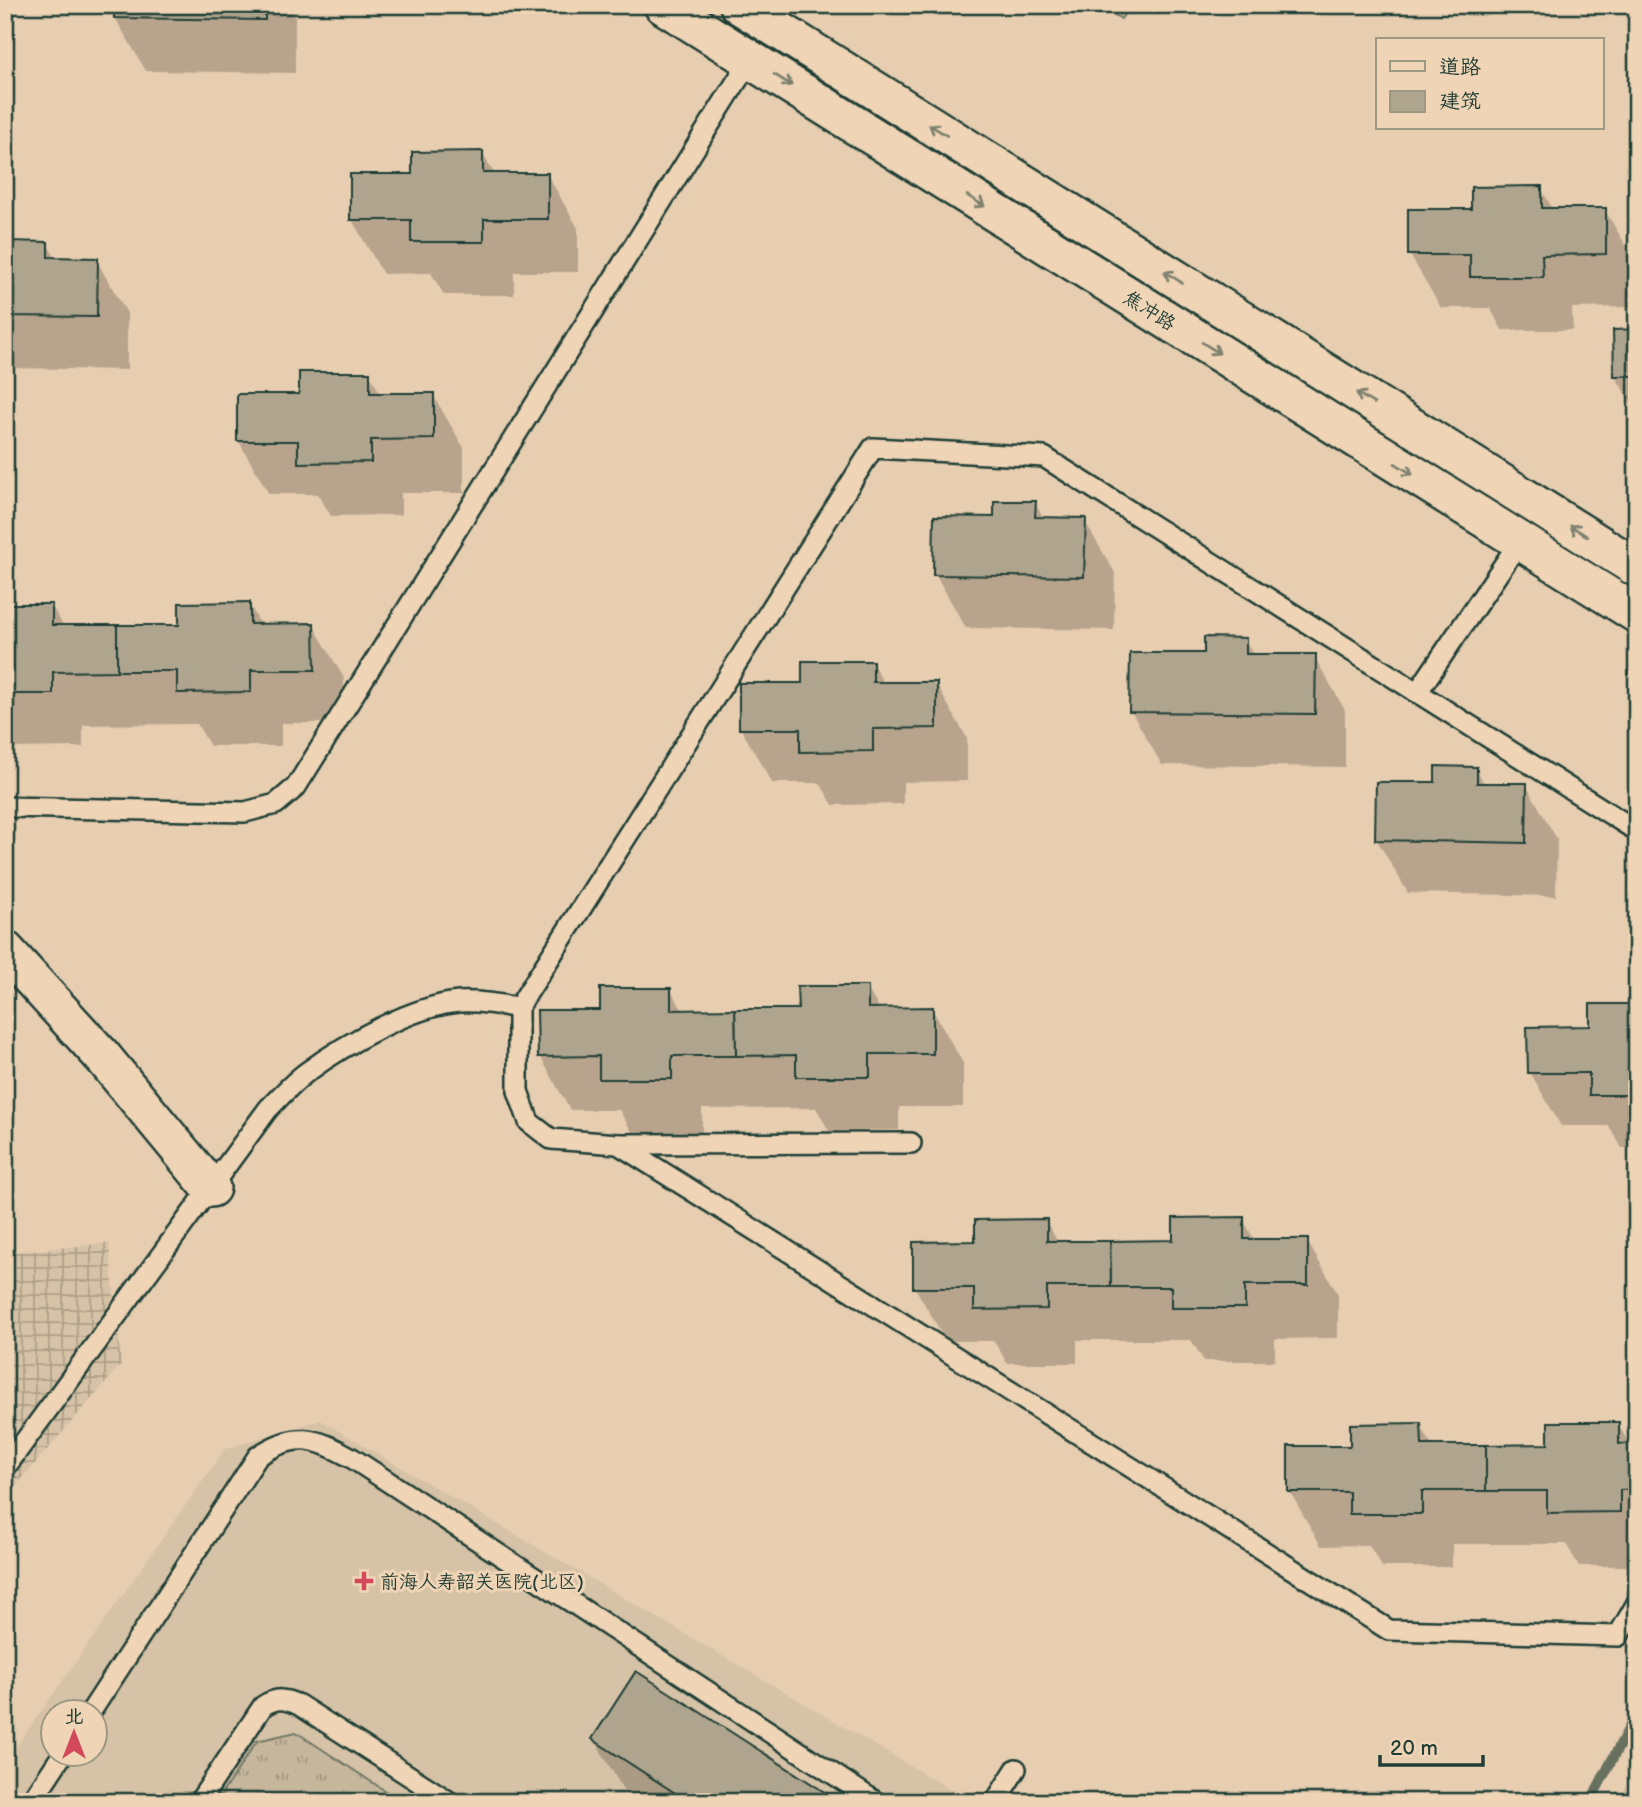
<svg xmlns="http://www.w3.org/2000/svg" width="1642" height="1807" viewBox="0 0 1642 1807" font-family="'Balsamiq Sans','LXGW WenKai TC',sans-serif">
	<defs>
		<pattern id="industrial-grid" width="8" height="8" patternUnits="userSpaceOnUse" patternTransform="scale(1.75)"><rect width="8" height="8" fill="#d6c2a6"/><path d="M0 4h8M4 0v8" fill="none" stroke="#ad9f88"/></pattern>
		<pattern id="grass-tufts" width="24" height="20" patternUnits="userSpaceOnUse" patternTransform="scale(1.75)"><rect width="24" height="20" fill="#c6b69c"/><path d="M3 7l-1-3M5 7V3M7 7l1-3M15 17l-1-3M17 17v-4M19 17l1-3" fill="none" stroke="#a09580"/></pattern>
	</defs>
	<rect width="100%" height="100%" fill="#e7ceb1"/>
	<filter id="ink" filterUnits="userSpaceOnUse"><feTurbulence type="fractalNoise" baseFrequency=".0143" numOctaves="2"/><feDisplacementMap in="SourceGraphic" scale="14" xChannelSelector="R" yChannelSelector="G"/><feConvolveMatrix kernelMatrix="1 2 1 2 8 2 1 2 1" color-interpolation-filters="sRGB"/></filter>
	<g filter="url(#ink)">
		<path fill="#d6c2a6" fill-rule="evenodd" d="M320,1420L972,1802H5V1763L225,1449ZM52,1713H94V1755H52Z"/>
		<path fill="url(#industrial-grid)" d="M109,1243L121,1365L5,1498V1253Z"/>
		<g fill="url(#grass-tufts)" stroke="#727a68" stroke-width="2">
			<path d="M1099,5H1131L1121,19Z"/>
			<path d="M296,1732L402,1802H216L257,1741Z"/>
		</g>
		<g fill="#0003">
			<path d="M115,5H289L295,17V73L146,71L115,18Z"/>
			<path d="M482,153L495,175L547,174L578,228V272H514V295H444L431,273L383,274L352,220L414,176Z"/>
			<path d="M1541,188L1553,210H1605L1636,263V307L1572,308L1573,330H1502L1490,308H1441L1410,255L1472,210Z"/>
			<path d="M47,243L56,259L96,260L127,313V370L5,368V259Z"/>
			<path d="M1637,331V413L1615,376Z"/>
			<path d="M369,373L381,395H433L464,448V493H401V515L331,516L318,494H269L238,440Z"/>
			<path d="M1035,503L1044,519L1084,520L1115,573L1114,630L966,628L935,574L995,518Z"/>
			<path d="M249,604L261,625H313L344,678V723H281V746H210L197,724L83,725V747L13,748L5,735V605H51L64,627L181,626Z"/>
			<path d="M1245,640L1254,656H1314L1345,710V767L1162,765L1131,711L1206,655Z"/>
			<path d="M872,662L884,684H936L967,738V781L903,782V804L833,805L820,783H772L741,729L803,684Z"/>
			<path d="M1476,769L1485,785H1526L1557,839L1556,896L1408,893L1377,840L1437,784Z"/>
			<path d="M867,988L880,1010L932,1009L963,1063V1107H899V1130L829,1131L816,1108L702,1109V1132H632L619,1110H570L540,1056L602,1012L670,989L683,1011L800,1010Z"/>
			<path d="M1637,1006V1148H1622L1609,1126H1561L1530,1072L1592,1028Z"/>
			<path d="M1243,1219L1255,1241H1307L1338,1294V1338L1275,1339V1361H1204L1191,1340H1077V1363H1007L994,1341H946L915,1288L977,1243L1046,1221L1058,1242H1175Z"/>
			<path d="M1618,1424L1630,1445H1637V1566H1579L1566,1544H1452V1567H1382L1369,1545L1321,1546L1290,1492V1448H1352L1420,1425L1433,1447L1550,1446Z"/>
			<path d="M594,1739L837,1802H639L625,1793Z"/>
		</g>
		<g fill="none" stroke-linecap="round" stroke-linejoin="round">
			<path stroke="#687161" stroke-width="10" d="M1590,1802L1637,1712"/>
		</g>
		<g fill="#afa58e" stroke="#1f3d34" stroke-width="2">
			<path d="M114,5H265V20L114,18Z"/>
			<path d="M483,151V173H548V219H484V242H411V220H350V174H412V152Z"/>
			<path d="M1542,186V208H1606V254L1542,255L1543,277H1470V255H1408V209H1471V187Z"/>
			<path d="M6,241L48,242V257L98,258L97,317L5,316Z"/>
			<path d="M1637,329V376H1614L1613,330Z"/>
			<path d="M299,372H370V393H434V439L371,440V462L298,463V441H237V394H299Z"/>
			<path d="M994,501H1036L1035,517L1086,518L1084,577L933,575L934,516L994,517Z"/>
			<path d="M250,602V624L314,623L315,670H251V692L177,693V671H117V625H179V603Z"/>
			<path d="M5,604H52V625H117V671L53,672V694H5Z"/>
			<path d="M1204,637L1246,638V654H1316L1315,714L1129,712L1130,653H1204Z"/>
			<path d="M802,661H873V682H937V728L873,729V751L800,752V729H739V683H802Z"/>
			<path d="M1435,766L1477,767V783H1527L1526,843L1375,840L1376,782H1435Z"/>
			<path d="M797,986H868V1008L933,1007V1054H870V1077H796V1055L736,1056L735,1009H798Z"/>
			<path d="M600,988H671V1010L735,1009L736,1056H672V1079H599V1056L538,1057L537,1010H600Z"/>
			<path d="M1590,1004H1637V1095H1589V1073H1528L1527,1027L1590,1026Z"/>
			<path d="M1244,1217V1239H1308V1285H1245V1308H1171V1287H1111L1110,1241L1173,1240V1218Z"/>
			<path d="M1047,1219V1241H1110L1111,1287H1047V1309L974,1310V1288H913V1242L975,1241V1220Z"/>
			<path d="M1548,1422H1619V1444L1637,1443V1489L1620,1490V1512L1547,1513V1491H1486V1445L1548,1444Z"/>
			<path d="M1421,1423L1422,1445H1486V1491H1422V1514H1349V1492H1288V1446H1350V1424Z"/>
			<path d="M636,1671L840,1802H689L592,1739Z"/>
		</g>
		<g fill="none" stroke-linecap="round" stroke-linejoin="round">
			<g stroke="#1f3d34" stroke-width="24">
				<g id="service">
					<path d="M1417,693L1520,541"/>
					<path d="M5,807L245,812L276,804L296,787L750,60"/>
					<path d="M911,1143L618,1144L551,1139L529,1122L518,1091V1008L873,448L1044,457L1637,831"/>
					<path d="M618,1144L1389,1630L1618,1636L1637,1603"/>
					<path d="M5,1468L268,1109C281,1096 293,1082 307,1072C345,1044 412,1006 459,1002C479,1001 498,1004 518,1008"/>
					<path d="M90,1713L258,1456C295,1431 315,1437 352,1458L876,1802"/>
					<path d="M31,1802L62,1755"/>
					<path d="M199,1802L263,1706C277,1697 285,1699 299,1705L450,1802"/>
					<path d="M995,1802L1016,1769"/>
				</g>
			</g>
			<g stroke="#1f3d34" stroke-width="42">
				<g id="minor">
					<path d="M663,5L1637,614"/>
					<path d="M739,5L1637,568"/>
					<path d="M5,950L102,1056L211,1188"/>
				</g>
			</g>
			<use href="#service" stroke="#efd4b6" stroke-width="19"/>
			<use href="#minor" stroke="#efd4b6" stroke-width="37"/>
		</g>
		<defs><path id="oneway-shaft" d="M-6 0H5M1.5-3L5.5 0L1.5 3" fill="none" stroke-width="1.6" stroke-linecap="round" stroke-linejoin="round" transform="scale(1.75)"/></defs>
		<g stroke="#7d816e">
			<use href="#oneway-shaft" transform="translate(783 80) rotate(32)"/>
			<use href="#oneway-shaft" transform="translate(938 130) rotate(-148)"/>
			<use href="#oneway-shaft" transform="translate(976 201) rotate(32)"/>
			<use href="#oneway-shaft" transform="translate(1173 277) rotate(-148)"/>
			<use href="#oneway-shaft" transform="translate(1211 348) rotate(32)"/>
			<use href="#oneway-shaft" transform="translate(1365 398) rotate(-148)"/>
			<use href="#oneway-shaft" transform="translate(1404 469) rotate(32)"/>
			<use href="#oneway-shaft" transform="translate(1579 531) rotate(-148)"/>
		</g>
	</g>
	<path fill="#d1495b" stroke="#efd4b6" stroke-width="2.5" d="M360.5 1570.5h7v7h7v7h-7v7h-7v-7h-7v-7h7z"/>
	<g text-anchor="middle" stroke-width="6" stroke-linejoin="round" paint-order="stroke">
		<g font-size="19" fill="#1f3d34" stroke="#efd4b6">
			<text transform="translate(1150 310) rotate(32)" y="7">焦冲路</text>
		</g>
		<g font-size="19" fill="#1f3d34" stroke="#efd4b6" text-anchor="start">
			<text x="380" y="1588">前海人寿韶关医院(北区)</text>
		</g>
	</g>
	<rect width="1642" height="1807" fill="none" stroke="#efd4b6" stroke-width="28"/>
	<rect x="14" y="14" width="1614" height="1779" fill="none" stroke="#1f3d34" stroke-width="2.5" filter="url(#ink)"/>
	<rect x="1376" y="38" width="228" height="91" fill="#efd4b6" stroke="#9c9882" stroke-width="2"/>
	<rect x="1390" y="61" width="35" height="10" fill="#efd4b6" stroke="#9c9882" stroke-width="2"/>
	<text x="1439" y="74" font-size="21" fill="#1f3d34">道路</text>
	<rect x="1390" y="91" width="35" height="21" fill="#afa58e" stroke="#9c9882" stroke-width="2"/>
	<text x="1439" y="108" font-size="21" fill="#1f3d34">建筑</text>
	<g transform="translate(74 1733)"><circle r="33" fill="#efd4b6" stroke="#9c9882" stroke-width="2"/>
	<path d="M0-5L12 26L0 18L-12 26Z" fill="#d1495b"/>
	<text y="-10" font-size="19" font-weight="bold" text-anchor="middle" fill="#1f3d34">北</text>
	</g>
	<path d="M1380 1755v10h103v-10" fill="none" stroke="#1f3d34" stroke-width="3.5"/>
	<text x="1390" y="1755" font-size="21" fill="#1f3d34" stroke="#efd4b6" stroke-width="5" paint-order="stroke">20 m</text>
</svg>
